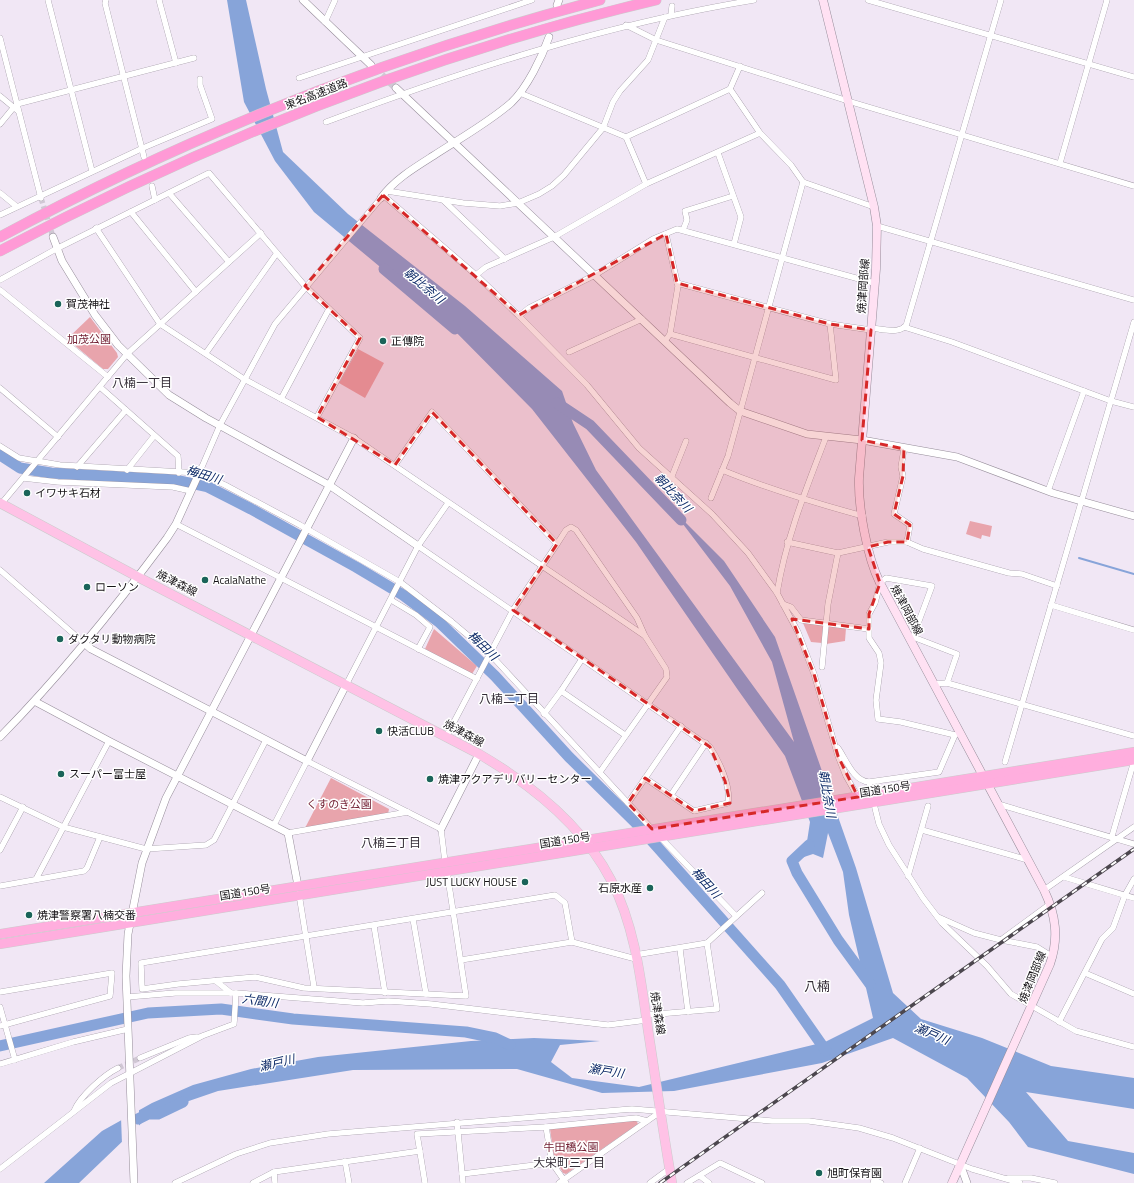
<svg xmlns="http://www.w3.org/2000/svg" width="1134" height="1183" viewBox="0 0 1134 1183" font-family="'Titillium Web','Noto Sans JP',sans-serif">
	<rect width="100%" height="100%" fill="#f1e7f5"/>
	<g fill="#e8a4ac">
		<path d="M90,317L117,353L118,357L108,369H103L67,339Z"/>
		<path d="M358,349L384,363L365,398L339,383Z"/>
		<path d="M970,521L992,526L990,537L982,535L981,539L966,534Z"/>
		<path d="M803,623L824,625L822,643L811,642Z"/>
		<path d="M828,626L846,628L845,641L826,644Z"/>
		<path d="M434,629L477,666L472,674L425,649Z"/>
		<path d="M331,778L389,809L388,814L305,828Z"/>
		<path d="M636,1120L638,1124L566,1174L563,1173L554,1157L550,1129Z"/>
	</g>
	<path fill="#87a4d9" d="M227,0H246L266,89L283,152L348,214L465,306L562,391L573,423L596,470L794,742L772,662L730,586L670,507L724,561L775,637L856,868L893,993L921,1019L982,1038L1051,1066L1134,1078V1109L1026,1092L1068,1141L1134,1153V1174L1028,1147L1009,1122L967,1078L893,1038L822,1063L674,1091L602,1093L517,1069L353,1070L218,1091L151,1114L79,1183H44L102,1131L152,1103L193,1085L251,1069L318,1057L471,1041L534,1038L600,1041L560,1045L551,1062L572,1078L639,1087L825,1042L873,1018L849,915L843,872L828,833L823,858L813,854L792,861L806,848L810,822L785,756L738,690L636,542L532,409L444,320L314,212L275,161L244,102Z"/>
	<path fill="#f1e7f5" d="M139,1108V1128L122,1144L121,1117Z"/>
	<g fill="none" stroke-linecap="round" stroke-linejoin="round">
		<path stroke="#87a4d9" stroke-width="2" d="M1079,558L1134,574"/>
		<g stroke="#87a4d9" stroke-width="11">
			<path d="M384,269L455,329"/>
			<path d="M557,403L590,425L681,520"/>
			<path d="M0,455L20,468L51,473L176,480L208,487L251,509L356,567L403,595L439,622L495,676L569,757L636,823L780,985L826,1051"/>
			<path d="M809,845L792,861L797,873L838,940L870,984"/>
			<path d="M0,1046L148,1013L221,1009L293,1019L466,1032L495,1038L510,1045"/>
			<path d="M138,1119L148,1114H158L183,1102"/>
		</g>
		<g stroke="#d0c7d4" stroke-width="5.5" stroke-dasharray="5.5 3" stroke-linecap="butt">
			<path d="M41,198L53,237"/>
			<path d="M118,1068L140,1058"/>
		</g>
		<path stroke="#d0c7d4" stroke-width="7" stroke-dasharray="7 3.5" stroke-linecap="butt" d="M374,68L396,88"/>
		<g stroke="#968d9a" stroke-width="6">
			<g id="minor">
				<path d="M48,0L92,171"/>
				<path d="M106,0L105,3L144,157"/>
				<path d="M159,0L176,63"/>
				<path d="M868,0L1134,77"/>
				<path d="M671,15L672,6"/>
				<path d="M325,22L335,0"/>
				<path d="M626,25L656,40L848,101L1134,186"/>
				<path d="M0,38L41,198"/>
				<path d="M299,78L532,0"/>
				<path d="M730,89L760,133L791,165L803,182L874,207"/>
				<path d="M520,93L626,137L646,184"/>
				<path d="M0,96L18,111"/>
				<path d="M17,104L194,58"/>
				<path d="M326,122C465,70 607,24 754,0"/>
				<path d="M0,124L14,107"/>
				<path d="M626,137L730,89L740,66"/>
				<path d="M718,153L741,217L734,244"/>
				<path d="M1060,163L1107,0"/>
				<path d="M152,186L155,200"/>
				<path d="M387,191L463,203L500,206L518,203L539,194L552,186L564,175L603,128L613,102L620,91L648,60L665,17"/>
				<path d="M0,193L16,206"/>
				<path d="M169,193L229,262"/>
				<path d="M383,195L476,275L519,316L587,385L639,448L712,514L748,553L777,593L798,632L814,674L838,756L846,776L858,797"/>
				<path d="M443,200L505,259"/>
				<path d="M131,212L196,292"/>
				<path d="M0,215L143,148L212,119L200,85V79"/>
				<path d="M877,226L1134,300"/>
				<path d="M96,228L160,324L244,379L354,438L645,636"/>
				<path d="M683,230L687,220L685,211L733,196"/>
				<path d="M476,275L486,267L554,237L646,184L760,133"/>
				<path d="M0,280L56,249L209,173L305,286L360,338L317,417"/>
				<path d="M677,283L830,324L871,330"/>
				<path d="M0,290L108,377"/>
				<path d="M519,316L529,308L595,275L653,239L677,229L874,283"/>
				<path d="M904,327L952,342L1111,401L1134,407"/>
				<path d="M871,328C882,329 897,334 906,326L1001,0"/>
				<path d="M670,334L836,380L830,324"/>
				<path d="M665,341L670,334L678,286L666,234"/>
				<path d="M569,352L642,319"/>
				<path d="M206,353L277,253"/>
				<path d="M100,387L178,456L179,473"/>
				<path d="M0,388L58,437"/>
				<path d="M281,399L329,309"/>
				<path d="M0,446L19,458L60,465L199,473L225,485L300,525L400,582L452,622L490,654L652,829"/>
				<path d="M904,449L901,467L903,476L894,514L910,525L907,542"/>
				<path d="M395,465L432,412L557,544"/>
				<path d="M77,467L126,410"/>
				<path d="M201,469L220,425L275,324L381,198"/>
				<path d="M127,470L154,436"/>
				<path d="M722,470C768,489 815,503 863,516"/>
				<path d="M672,476L686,441"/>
				<path d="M23,478L58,482L173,487L191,491"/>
				<path d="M1048,491L1084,391"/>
				<path d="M711,498L728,456L803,182"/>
				<path d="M1,504L127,354L261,233"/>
				<path d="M176,524L477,679"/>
				<path d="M787,542L838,553L888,542H907L923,549L1009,573L1022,574L1057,586"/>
				<path d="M418,546L710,747C719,761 731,786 728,803L694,811L645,778"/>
				<path d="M0,570L84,643"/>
				<path d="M777,593C786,538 806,489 826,437"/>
				<path d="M391,600L416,615L430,627L418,649"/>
				<path d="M783,604L791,607L801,620L869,629"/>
				<path d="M1051,605L1134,630"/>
				<path d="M913,637L932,586L886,578L880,583L875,603L869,614V638L879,653L881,663L876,700L878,719L901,722L955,735L960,732"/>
				<path d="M910,639L913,637L957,654L947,683"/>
				<path d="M582,659L561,691L625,735"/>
				<path d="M822,667L828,604L838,553"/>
				<path d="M935,684L947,683L1134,736"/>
				<path d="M346,685L418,546L448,503"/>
				<path d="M544,714L561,691"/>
				<path d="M446,737L513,610L557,544L566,530L571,527L576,530L637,618L645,636L666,669L667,677L600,772"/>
				<path d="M838,748C846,759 853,781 869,782L871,789"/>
				<path d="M1005,762L1134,322"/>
				<path d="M869,782L939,772L955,735"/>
				<path d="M671,795L706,743"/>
				<path d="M0,797L63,827L146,849L206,845L214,840L266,740"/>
				<path d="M628,803L681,726"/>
				<path d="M998,804L1134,844"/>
				<path d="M875,808L879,824L889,845L923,898L942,923L987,966L1011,994L1076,1031L1134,1047"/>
				<path d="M274,825L307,761L441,829L445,862"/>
				<path d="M922,830L1028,860"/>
				<path d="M288,833L408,812"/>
				<path d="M1112,836L1134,761"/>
				<path d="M660,837L736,916"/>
				<path d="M0,850L23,807"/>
				<path d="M447,871C453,913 460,955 466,996L304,988L255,977L178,984L142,989L141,963L555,895L565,903L572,942"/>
				<path d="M908,876L928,806"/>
				<path d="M1064,877L1134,898"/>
				<path d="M36,879L109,741"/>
				<path d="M0,886L84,871L87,868L100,837"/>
				<path d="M1044,890L1134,827"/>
				<path d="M299,894L314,987"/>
				<path d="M1050,904L1001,940L1037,947L1053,957"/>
				<path d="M938,917L974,933L1001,940"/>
				<path d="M413,919L426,994"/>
				<path d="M374,926L385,993"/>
				<path d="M680,949L688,1012"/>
				<path d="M635,955L707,943L762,893"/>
				<path d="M461,960L572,942L636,959"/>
				<path d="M1085,973L1134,994"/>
				<path d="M0,992L112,973L110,996L0,1026"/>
				<path d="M236,993L363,1003L388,1001L431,1004L608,1025L647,1020"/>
				<path d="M127,997L175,993H231"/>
				<path d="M0,1007L15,1060"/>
				<path d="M646,1015L717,1009L707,943"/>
				<path d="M1059,1022L1102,939L1113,928L1125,895L1134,879"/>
				<path d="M140,1058L189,1038L197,1037"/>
				<path d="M0,1064L73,1042L128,1029"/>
				<path d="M74,1111C80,1096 104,1075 118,1068"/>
				<path d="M457,1122L463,1183"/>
				<path d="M546,1127L636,1118L647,1121"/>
				<path d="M345,1161L349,1183"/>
				<path d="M0,1169L111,1083L202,1036L234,1024L236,993H231L216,981"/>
				<path d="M274,1172L275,1183"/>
				<path d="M462,1174L552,1163"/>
				<path d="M700,1176L709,1183"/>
				<path d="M1008,1178H1031L1055,1183"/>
				<path d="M175,1183L236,1154L270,1143L328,1134L632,1109L772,1121H809L859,1128L893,1138L972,1169L1020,1183"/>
				<path d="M253,1183L274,1172L420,1151"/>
				<path d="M425,1183L417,1134L546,1127L552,1163L566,1183"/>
				<path d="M559,1183L660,1112"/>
				<path d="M650,1183L669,1169"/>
				<path d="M687,1183L720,1163L762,1183"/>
				<path d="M873,1183L874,1180L881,1183"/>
				<path d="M905,1183L920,1148"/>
			</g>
		</g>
		<g stroke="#968d9a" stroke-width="8">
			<g id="tertiary">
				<path d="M303,0L371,65"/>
				<path d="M557,5L559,0"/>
				<path d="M396,88L730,403L740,411L807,434L862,440L957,457L1053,493L1134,516"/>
				<path d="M381,198C394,180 414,168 433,156C459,139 488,123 511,103C527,88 542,57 549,37"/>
				<path d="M53,237L62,261L95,315L118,345L169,395L206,418L329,485L418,546"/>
				<path d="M84,643L91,649L307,761L346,685"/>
				<path d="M36,702L109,741L288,833L298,886"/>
				<path d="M0,737C61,675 115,608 167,538L176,524L201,469"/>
				<path d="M441,829L479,754"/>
				<path d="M960,1164L967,1183"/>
				<path d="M134,1183L126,976L128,934L142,863L166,798L354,438"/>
			</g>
		</g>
		<g stroke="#968d9a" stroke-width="9">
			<path id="secondary" d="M823,0L874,207L877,226L876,269L859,478C858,507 867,557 880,583L1044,890C1056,915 1059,938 1050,964L952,1183"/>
		</g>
		<g stroke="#cccbcc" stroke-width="10">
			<path id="primary" d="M0,503L138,577L479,754C532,785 583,826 611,880C635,926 641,980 648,1030C656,1081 663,1132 672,1183"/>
		</g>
		<g stroke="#cccbcc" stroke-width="10">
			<g id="trunk">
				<path d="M0,934L1134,752"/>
				<path d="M0,944L1134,760"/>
			</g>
		</g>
		<g stroke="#cccbcc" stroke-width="11">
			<g id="motorway">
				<path d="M0,237C189,135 393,55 600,0"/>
				<path d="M0,251C207,142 427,54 656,0"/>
			</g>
		</g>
		<use href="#minor" stroke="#fff" stroke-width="5.5"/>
		<use href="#tertiary" stroke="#fff" stroke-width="7"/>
		<use href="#secondary" stroke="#ffe1f3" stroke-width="8"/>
		<use href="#primary" stroke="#ffc2e6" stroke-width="9"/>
		<use href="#trunk" stroke="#ffaede" stroke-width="9"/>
		<use href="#motorway" stroke="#ff9ad6" stroke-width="10"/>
		<g stroke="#4c474e" stroke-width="3.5">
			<path id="rail" d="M660,1183L1134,849"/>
		</g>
		<use href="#rail" stroke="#fff" stroke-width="2" stroke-dasharray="6" stroke-linecap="butt"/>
	</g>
	<path fill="#d62828" fill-opacity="0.2" stroke="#d62828" stroke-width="3" stroke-dasharray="8 5" stroke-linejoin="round" d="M383,195L519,315L666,234L677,283L830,324L871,330L862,440L904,449L903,476L894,514L910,525L907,542H888L868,547L880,583L869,614V629L792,619L814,674L838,756L858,797L652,829L628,803L645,778L694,811L730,803L725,781L710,747L513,610L557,544L432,412L395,465L317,417L360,338L305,286Z"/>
	<g fill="#1a6459" stroke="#fff" stroke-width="1.5">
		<circle cx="58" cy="304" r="4"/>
		<circle cx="383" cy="341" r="4"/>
		<circle cx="27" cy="493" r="4"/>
		<circle cx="205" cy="580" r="4"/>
		<circle cx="87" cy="587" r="4"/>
		<circle cx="60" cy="639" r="4"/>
		<circle cx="379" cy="731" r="4"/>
		<circle cx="61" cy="774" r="4"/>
		<circle cx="430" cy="779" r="4"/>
		<circle cx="525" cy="882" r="4"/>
		<circle cx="650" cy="888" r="4"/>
		<circle cx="29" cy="915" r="4"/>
		<circle cx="819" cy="1173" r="4"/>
	</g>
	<g text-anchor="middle" stroke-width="3" stroke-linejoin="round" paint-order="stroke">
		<g font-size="11" fill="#161317" stroke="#fff">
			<text transform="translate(316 94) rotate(-21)" y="4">東名高速道路</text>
			<text transform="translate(863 286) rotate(-86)" y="4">焼津岡部線</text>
			<text transform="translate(177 583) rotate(27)" y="4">焼津森線</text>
			<text transform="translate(907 610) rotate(62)" y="4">焼津岡部線</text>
			<text transform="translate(464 733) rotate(28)" y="4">焼津森線</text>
			<text transform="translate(885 789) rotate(-9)" y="4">国道150号</text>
			<text transform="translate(565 840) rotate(-9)" y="4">国道150号</text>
			<text transform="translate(245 892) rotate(-9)" y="4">国道150号</text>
			<text transform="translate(1032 977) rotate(-68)" y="4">焼津岡部線</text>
			<text transform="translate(658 1013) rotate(81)" y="4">焼津森線</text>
		</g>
		<g font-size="11" fill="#161317" stroke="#fff" text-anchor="start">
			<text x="66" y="308">賀茂神社</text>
			<text x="391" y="345">正傳院</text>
			<text x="35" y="497">イワサキ石材</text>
			<text x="213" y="584">AcalaNathe</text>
			<text x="95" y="591">ローソン</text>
			<text x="68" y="643">ダクタリ動物病院</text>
			<text x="387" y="735">快活CLUB</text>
			<text x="69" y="778">スーパー富士屋</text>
			<text x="438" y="783">焼津アクアデリバリーセンター</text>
			<text x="517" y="886" text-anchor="end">JUST LUCKY HOUSE</text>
			<text x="642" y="892" text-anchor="end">石原水産</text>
			<text x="37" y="919">焼津警察署八楠交番</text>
			<text x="827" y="1177">旭町保育園</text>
		</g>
		<g font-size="11" fill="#732134" stroke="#fff">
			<text x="89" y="343">加茂公園</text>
			<text x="339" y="808">くすのき公園</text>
			<text x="571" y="1151">牛田橋公園</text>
		</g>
		<g font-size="12" font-style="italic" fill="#0a2765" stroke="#fff">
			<text transform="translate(424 286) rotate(40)" y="4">朝比奈川</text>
			<text transform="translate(204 475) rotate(17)" y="4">梅田川</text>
			<text transform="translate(673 493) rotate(47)" y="4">朝比奈川</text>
			<text transform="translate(483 646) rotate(44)" y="4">梅田川</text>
			<text transform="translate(827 794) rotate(80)" y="4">朝比奈川</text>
			<text transform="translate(706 883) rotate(48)" y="4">梅田川</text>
			<text transform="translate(260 1001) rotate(8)" y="4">六間川</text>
			<text transform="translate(932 1034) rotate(23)" y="4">瀬戸川</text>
			<text transform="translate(277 1063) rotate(-13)" y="4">瀬戸川</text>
			<text transform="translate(606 1071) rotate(9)" y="4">瀬戸川</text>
		</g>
		<g font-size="12" fill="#342d37" stroke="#fff">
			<text x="142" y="387">八楠一丁目</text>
			<text x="509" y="703">八楠二丁目</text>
			<text x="391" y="847">八楠三丁目</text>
			<text x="569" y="1167">大栄町三丁目</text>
		</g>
		<g font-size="13" fill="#342d37" stroke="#fff">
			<text x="817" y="991">八楠</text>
		</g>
	</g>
</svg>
